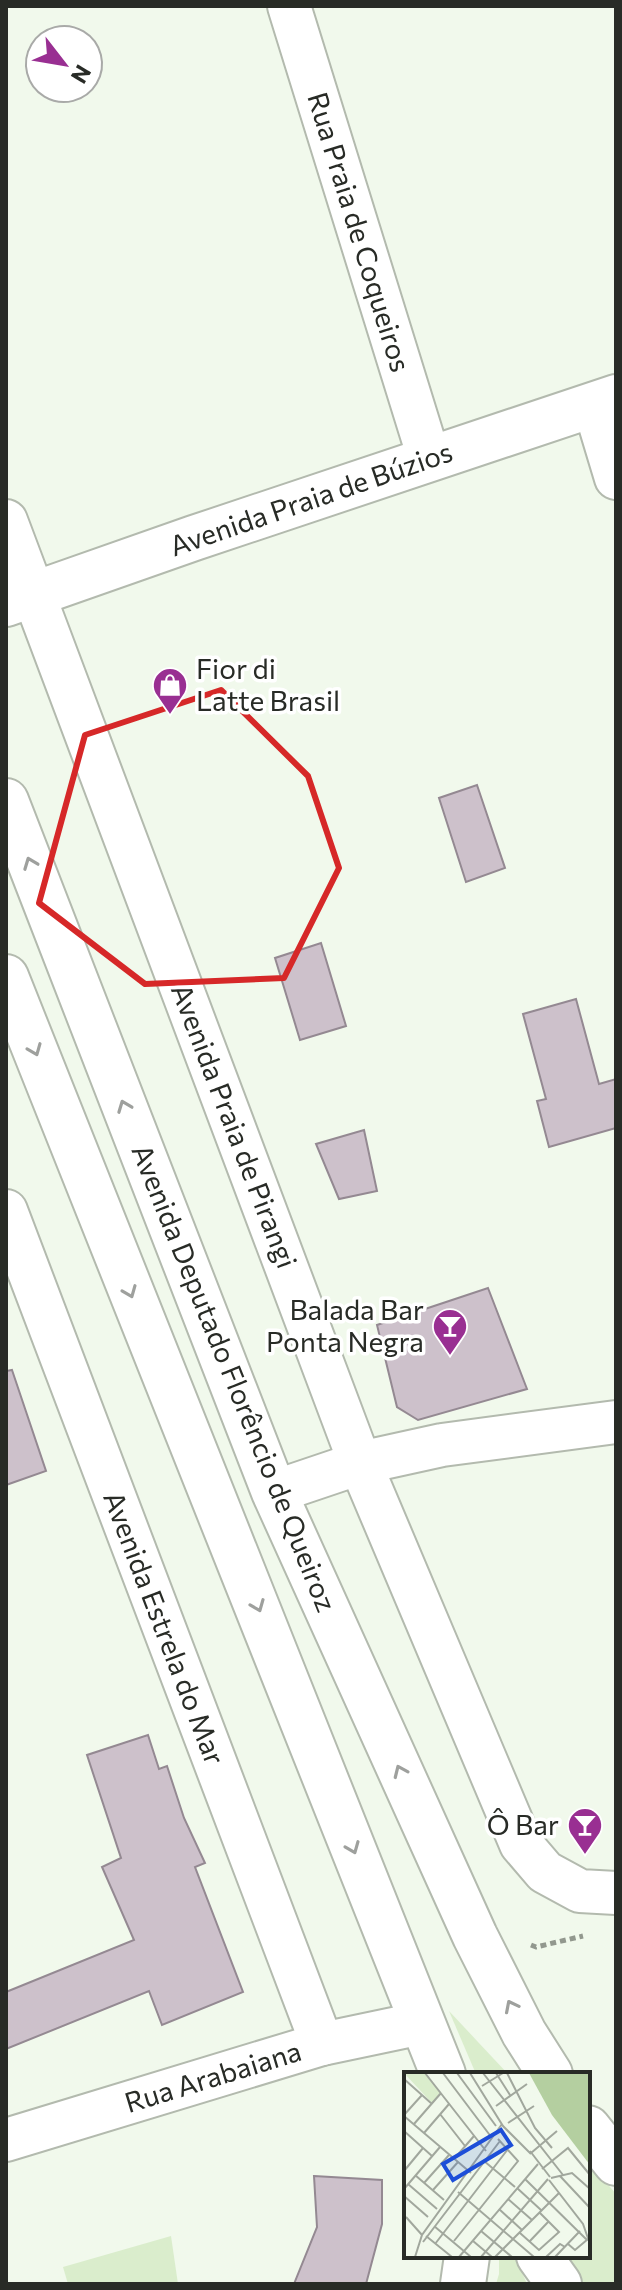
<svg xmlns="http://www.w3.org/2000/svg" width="622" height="2290" viewBox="0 0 622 2290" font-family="Commissioner,sans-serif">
	<rect width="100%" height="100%" fill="#f1f9ec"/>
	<g fill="#daedcc">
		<path d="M449,2011L508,2074H476Z"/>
		<path d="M588,2161L616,2194V2284H582L565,2256H588Z"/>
		<path d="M171,2236L178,2284H68L63,2267Z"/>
		<path d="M499,2256H515L527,2284H496L499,2274Z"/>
	</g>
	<g fill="#cdc1cb" stroke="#948992" stroke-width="2">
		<path d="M477,785L505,868L466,882L439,798Z"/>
		<path d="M321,943L346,1026L300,1040L275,958Z"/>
		<path d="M576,999L599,1084L616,1079V1128L549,1147L537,1101L546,1099L523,1014Z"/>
		<path d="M364,1130L377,1191L339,1199L316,1144Z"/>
		<path d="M488,1288L527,1389L418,1420L397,1407L377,1325Z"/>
		<path d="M12,1370L46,1471L6,1485V1371Z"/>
		<path d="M148,1735L159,1769L167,1766L184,1818L205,1863L195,1867L243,1992L162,2025L149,1991L6,2049V1992L134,1940L102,1867L121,1858L87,1755Z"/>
		<path d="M314,2176L382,2180V2224L366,2284H294L317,2227Z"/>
	</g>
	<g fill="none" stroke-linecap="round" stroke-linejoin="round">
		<g stroke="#b3baae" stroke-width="46">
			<g id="minor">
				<path d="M289,6L429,458"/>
				<path d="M594,405L616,478"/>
				<path d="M6,521L360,1463L521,1844L545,1872L580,1891L616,1893"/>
				<path d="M6,1211L322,2044"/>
				<path d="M274,1492L360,1463L442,1445L616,1422"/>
				<path d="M6,2140L322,2044L422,2023"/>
			</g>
		</g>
		<g stroke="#b3baae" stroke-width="48">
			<path id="secondary" d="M6,604L194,538L616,397"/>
		</g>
		<g stroke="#b3baae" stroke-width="48">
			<g id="primary">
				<path d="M6,801L274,1492L475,1936L524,2033L550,2074"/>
				<path d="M6,977L443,2074"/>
				<path d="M588,2128L616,2163"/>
				<path d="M539,2256L559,2284"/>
				<path d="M463,2284L467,2256"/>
			</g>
		</g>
		<path stroke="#92988e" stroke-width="5" stroke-dasharray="6 4" stroke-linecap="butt" d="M531,1945L536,1947L583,1936"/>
		<use href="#minor" stroke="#fff" stroke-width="42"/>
		<use href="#secondary" stroke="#fff" stroke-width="44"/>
		<use href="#primary" stroke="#fff" stroke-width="44"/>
	</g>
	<defs><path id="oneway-chevron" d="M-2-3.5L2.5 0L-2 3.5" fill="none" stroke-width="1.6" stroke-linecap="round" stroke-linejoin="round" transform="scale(2)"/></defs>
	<g stroke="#9ea09d">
		<use href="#oneway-chevron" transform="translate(30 863) rotate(-111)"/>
		<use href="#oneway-chevron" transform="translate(35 1050) rotate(68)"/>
		<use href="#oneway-chevron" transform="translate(124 1106) rotate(-111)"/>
		<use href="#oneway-chevron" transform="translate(130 1292) rotate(68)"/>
		<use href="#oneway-chevron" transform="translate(258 1606) rotate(68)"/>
		<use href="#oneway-chevron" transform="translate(400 1771) rotate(-114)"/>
		<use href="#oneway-chevron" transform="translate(353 1848) rotate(68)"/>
		<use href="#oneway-chevron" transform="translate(511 2006) rotate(-117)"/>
	</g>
	<path fill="none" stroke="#d62828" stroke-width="6" stroke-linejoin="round" d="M221,690L308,776L339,868L284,978L145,984L39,903L85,735Z"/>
	<defs>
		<g id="shop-pin" transform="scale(1.8)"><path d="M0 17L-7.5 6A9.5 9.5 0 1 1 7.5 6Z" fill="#992f92" stroke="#fff"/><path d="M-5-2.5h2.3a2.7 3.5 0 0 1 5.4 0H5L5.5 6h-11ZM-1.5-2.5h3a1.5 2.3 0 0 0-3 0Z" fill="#fff"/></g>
		<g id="bar-pin" transform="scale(1.8)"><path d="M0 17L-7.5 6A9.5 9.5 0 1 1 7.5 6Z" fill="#992f92" stroke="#fff"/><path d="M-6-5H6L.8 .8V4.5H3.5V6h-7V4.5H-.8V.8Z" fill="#fff"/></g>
	</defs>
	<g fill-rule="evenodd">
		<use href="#shop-pin" x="170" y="685"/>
		<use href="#bar-pin" x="450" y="1326"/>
		<use href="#bar-pin" x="585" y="1825"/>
	</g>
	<g text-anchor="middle" stroke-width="7" stroke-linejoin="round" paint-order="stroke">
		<g font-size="28" fill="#282b26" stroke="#fff">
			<text transform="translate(359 232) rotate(73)" y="10">Rua Praia de Coqueiros</text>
			<text transform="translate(311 499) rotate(-19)" y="10">Avenida Praia de Búzios</text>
			<text transform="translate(234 1126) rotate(69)" y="10">Avenida Praia de Pirangi</text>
			<text transform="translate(234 1378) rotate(68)" y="10">Avenida Deputado Florêncio de Queiroz</text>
			<text transform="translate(164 1628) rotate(69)" y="10">Avenida Estrela do Mar</text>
			<text transform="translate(213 2077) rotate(-17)" y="10">Rua Arabaiana</text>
		</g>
		<g font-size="28" fill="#282b26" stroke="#fff" text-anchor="end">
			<text x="196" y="679" text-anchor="start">Fior di<tspan x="196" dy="32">Latte Brasil</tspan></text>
			<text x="424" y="1320">Balada Bar<tspan x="424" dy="32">Ponta Negra</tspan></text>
			<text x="559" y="1835">Ô Bar</text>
		</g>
	</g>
	<g transform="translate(404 2072)">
		<rect width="186" height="186" fill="#f1f9ec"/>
		<path d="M0,1H21L36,21L28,31Z" fill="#daedcc"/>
		<path d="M125,1H186V93L148,43Z" fill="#b4cfa0"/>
		<path fill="none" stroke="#a1a79d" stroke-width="2" d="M21,1L82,79M39,1L88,66M53,1L92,54M66,1L99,54L127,82M79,1L159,103M92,1L106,23M103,1L131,56L148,76M0,7L28,32M78,14L99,1M92,34L123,12M36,42L61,74M0,43L18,23M0,44L67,101M104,51L130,34M10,52L37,21M0,59L28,84M20,61L45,32M126,79L146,105M127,81L153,59M50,87L70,64M80,89L111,115M138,97L164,76L186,103M0,99L19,76M11,103L40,128M156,104L186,136M147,106L168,101L186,117M121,107L183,168M145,108L179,152L186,172M20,111L45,83M4,112L33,137M113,116L137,138M0,117L36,75M29,118L54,90M54,120L130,185M0,124L24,145M104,127L128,148M95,137L118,158M2,145L18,163M30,154L67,185M77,159L108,185M116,161L135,178L155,160L135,140M22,164L48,185M50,169L114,89L94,67M69,169L88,185M19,170L96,69M125,170L145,149M31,172L104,77M164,172L171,178L184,167M11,185L18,163L98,52M55,185L134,92M77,185L144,107M91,185L155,121M142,185L156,172L161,175M151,185L176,159"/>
		<path fill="#1d4ed8" fill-opacity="0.15" stroke="#1d4ed8" stroke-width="4" d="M97,58L107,73L49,108L39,92Z"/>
		<rect width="186" height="186" fill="none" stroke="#282b26" stroke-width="4"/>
	</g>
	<rect width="622" height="2290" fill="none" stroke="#282b26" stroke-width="16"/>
	<g transform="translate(64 64) rotate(121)"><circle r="38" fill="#ffffff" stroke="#a9aaa8" stroke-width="2"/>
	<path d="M0-6L14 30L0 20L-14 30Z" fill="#992f92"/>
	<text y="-12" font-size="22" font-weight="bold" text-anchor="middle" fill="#282b26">N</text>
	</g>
</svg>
